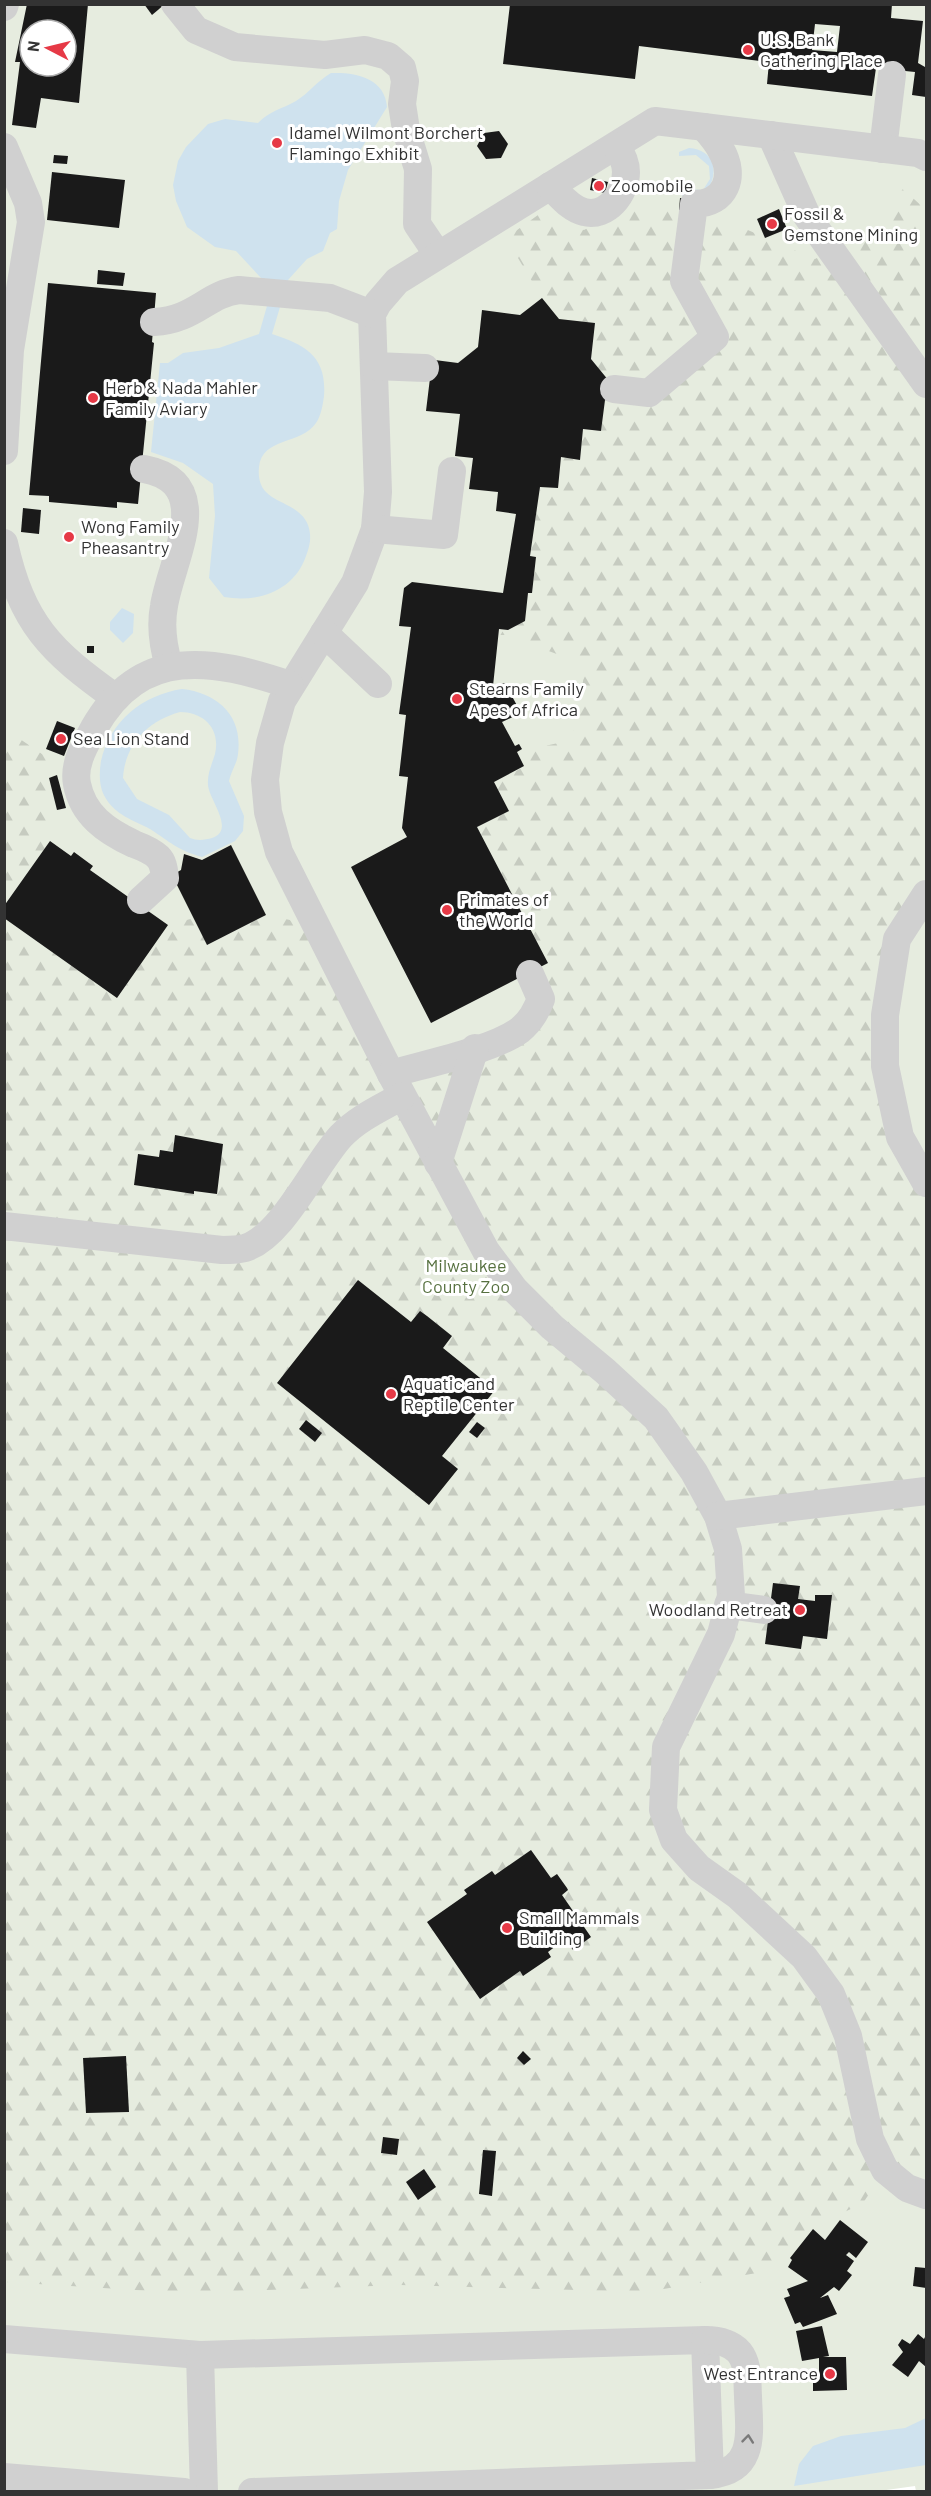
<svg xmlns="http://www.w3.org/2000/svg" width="931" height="2496" viewBox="0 0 931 2496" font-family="Barlow,sans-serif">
	<defs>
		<pattern id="forest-firs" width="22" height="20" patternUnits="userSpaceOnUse" patternTransform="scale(1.5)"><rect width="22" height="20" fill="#e6ecdf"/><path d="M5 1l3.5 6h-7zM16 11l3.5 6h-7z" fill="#c6cbc0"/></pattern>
	</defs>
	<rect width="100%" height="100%" fill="#fff"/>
	<path fill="#e6ecdf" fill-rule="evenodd" d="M5,5H926V2491H916L915,2486L872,2492H5ZM30,30H66V66H30Z"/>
	<g fill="url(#forest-firs)">
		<path d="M903,189L926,210V894L917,906L885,1066L926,1174V2195L885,2170L863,2203L822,2223L768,2271L646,2292L400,2285L185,2293L5,2282V918L117,998L168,925L194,918L230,900L266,915L290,920L329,951L391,1074L475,1048L541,999L530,974L547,963L477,827L509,811L494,782L524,767L517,752L572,740L586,665L506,635H499V629L528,593H532L536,557L530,556L540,487L558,488L561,457L580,459L583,429L601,431L605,400L591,359L595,323L559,319L542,298L506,238L538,215L584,230L633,205L713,215L815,259L869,231Z"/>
		<path d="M17,737L42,754L46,749L50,841L5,906V741Z"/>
	</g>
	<g fill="#cfe2ee" fill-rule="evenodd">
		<path d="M331,73C356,72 385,78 387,107L348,170L339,201L337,229L330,233L323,251L307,259L288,280L272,334C306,345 327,357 324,396C323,404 321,416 316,423C301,445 262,437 259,467C255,507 297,497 308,525C312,537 310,545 306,556C294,591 258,603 224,597L209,578L215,516L213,484L183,463L151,452L160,363H168L183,353L219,348L259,334L267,306L262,279L236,251L215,247L187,227L176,201L173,185L178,161L186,147L208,124L225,119L258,123C269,111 282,109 296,101C309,93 317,81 331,73Z"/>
		<path d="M689,148C714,150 720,171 707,191L683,196L677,192L682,189L703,190L710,179L709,166L696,155L679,156V152Z"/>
		<path d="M122,608L134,614L133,633L123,643L110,630V622Z"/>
		<path d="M182,689C218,693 243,716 238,754C237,764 231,771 229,781L244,816L243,831L235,841L202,857C175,849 172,843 150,829C133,820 115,815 105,797C99,787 99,773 101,761C110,721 143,695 182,689ZM180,712C203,712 221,728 215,754C212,764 207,774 208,785C209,800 236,830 212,838C205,840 197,841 190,838L169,815L137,799L123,778C125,745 147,721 180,712Z"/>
		<path d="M926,2418V2465L794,2486L799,2464L813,2446L841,2436L905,2428Z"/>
	</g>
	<g fill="#1a1a1a" fill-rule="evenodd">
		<path d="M27,4H88L79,103L41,98L36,128L12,125L20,62H15ZM30,30H66V66H30Z"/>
		<path d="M144,4H165L152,15Z"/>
		<path d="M510,4H892L891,18L923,21L918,63L925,67L926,97L912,95L915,72L876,68L872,96L767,84L769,62L639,46L635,79L503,64ZM815,24L840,26L837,52L812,50Z"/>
		<path d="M499,131L508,144L501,158L486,159L477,146L484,133Z"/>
		<path d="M54,155L68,156L67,164L53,163Z"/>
		<path d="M52,172L125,180L119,228L47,220Z"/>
		<path d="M592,178L608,182L605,193L590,190Z"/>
		<path d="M680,198L696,200L695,213H691L683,279L720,342L646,401L638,400V403L605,400L601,431L583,429L580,460L561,457L558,488L540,487L530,556L536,557L532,593H528L525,621L508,630L499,629L493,686L505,683L521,713L502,722L515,746L519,744L522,749L517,752L524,766L494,782L509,811L477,827L548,963L431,1023L351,867L407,837L402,828L408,777L399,776L406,715L399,714L411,627L399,626L404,588L412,582L503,593L516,514L496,511L498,492L469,489L473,458L455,456L460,414L426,411L430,378H424L427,359L458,363L478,347L482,310L520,315L542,298L559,319L595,323L591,359L609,381L639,384V388L643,389L703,340L673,282L682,210H679Z"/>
		<path d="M779,209L787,229L765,238L757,219Z"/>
		<path d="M98,270L125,273L123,286L97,284Z"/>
		<path d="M48,283L156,293L152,342L154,343L138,504L117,502V508L49,502V496L29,495Z"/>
		<path d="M23,508L41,510L39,534L21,532Z"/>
		<rect x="87" y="646" width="7" height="7"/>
		<path d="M57,721L75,728L64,756L46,749Z"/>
		<path d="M57,775L66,808L57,810L49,778Z"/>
		<path d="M50,841L71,856L74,852L93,866L90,870L168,925L117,998L4,918V906Z"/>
		<path d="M231,845L266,915L207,945L172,875L181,870L184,854L202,860Z"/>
		<path d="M175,1135L223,1144L217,1194L194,1191V1194L134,1185L138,1154L159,1157L160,1150L173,1152Z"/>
		<path d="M358,1280L411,1322L420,1311L427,1316L452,1336L443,1348L495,1390L442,1456L458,1469L429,1505L277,1383Z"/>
		<path d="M306,1420L322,1433L315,1442L299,1429Z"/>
		<path d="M477,1422L485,1428L477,1438L469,1432Z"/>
		<path d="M773,1583L800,1586L798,1599L815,1601V1595H832L827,1639L803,1636L801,1649L765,1644Z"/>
		<path d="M531,1850L551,1878L557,1874L567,1888L568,1890L562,1895L591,1937L573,1950L565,1939L548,1952L551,1957L523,1976L520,1971L480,1999L427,1922L467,1894L464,1890L492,1871L495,1875Z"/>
		<path d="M523,2051L531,2059L524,2065L517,2058Z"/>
		<path d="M126,2056L129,2112L86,2113L83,2058Z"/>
		<path d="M383,2137L399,2139L397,2155L381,2153Z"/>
		<path d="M483,2150L496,2151L492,2196L479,2194Z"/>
		<path d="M424,2169L436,2187L418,2200L406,2182Z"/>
		<path d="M840,2220L868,2242L856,2258L849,2252L846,2255L854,2261L847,2271L852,2275L839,2291L834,2287L820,2298L828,2295L837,2314L803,2327L800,2322L795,2324L784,2298L790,2296L787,2289L808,2281L788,2267L792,2260L790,2258L813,2229L825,2240Z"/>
		<path d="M915,2267L926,2268V2288L913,2286Z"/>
		<path d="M822,2326L829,2356L823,2357H846L847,2390L813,2391V2371H819V2358L802,2361L796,2331Z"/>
		<path d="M918,2334L924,2339L926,2335V2367L919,2361L908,2377L892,2365L903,2352L898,2345L902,2339L910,2344Z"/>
	</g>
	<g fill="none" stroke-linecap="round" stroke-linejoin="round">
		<g stroke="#d0d0d0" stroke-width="28">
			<path d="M175,4L196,30L235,47L325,55L365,50L388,56L402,68L405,81L402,104L406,130L418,169L417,224L438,255"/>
			<path d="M4,7L5,4"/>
			<path d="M771,135L807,216L926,384"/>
			<path d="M4,147L28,203L31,222L10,350L4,451"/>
			<path d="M883,149L892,75"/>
			<path d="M926,157L918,153L655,121L397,281L378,303L372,314L378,492L375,529L355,583L282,701L270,743L265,780L268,812L279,852L391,1074L486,1251L515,1290L552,1327L605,1371L656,1418L694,1472L718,1516L728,1549L731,1596L721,1634L666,1747L663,1810L674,1840L699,1868L737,1895L804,1957L831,1994L848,2036L870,2139L885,2170L907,2188L926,2195"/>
			<path d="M550,186C560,195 570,209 584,212C607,218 626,193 626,172C626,161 621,153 616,146"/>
			<path d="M154,322C195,320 207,294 239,290L330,298L372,314"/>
			<path d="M374,366L425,368"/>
			<path d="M614,389L649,393L715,337L684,281L694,204C726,204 736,176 721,150C717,142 710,134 704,127"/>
			<path d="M144,469C218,483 171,560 164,606C160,627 163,646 169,666"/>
			<path d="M375,529L444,535L452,471"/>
			<path d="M4,543C22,624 50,651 116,698"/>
			<path d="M324,633L378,684"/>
			<path d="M926,894L897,939L885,1015V1066L900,1137L926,1183"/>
			<path d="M141,900L165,878C164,871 164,863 158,857C152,851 142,847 134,844C106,831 83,815 77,784C73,764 85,745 94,728C141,645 213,659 290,685"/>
			<path d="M391,1074C425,1064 493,1050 520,1030C531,1021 536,1011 541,999L530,974"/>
			<path d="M438,1163L475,1048"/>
			<path d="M4,1226L222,1250C229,1250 238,1250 245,1248C282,1237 315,1164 341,1136C358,1118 381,1108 402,1096"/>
			<path d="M718,1516L926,1491"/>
			<path d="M728,1605L764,1610"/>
			<path d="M4,2339L200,2355L705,2340L710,2475L252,2492"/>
			<path d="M705,2340C718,2340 730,2342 739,2352C749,2364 747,2382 748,2396C749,2432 757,2470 710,2475"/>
			<path d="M200,2355L204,2492"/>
			<path d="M4,2477L184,2492"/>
		</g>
	</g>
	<defs><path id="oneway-chevron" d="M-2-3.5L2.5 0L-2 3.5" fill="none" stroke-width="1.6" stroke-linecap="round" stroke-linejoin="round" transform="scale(1.5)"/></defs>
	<use stroke="#7a7a7a" href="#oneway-chevron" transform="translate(748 2439) rotate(-84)"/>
	<g fill="#e63946" stroke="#fff" stroke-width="2">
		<circle cx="748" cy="50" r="6"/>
		<circle cx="277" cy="143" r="6"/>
		<circle cx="599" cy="186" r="6"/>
		<circle cx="772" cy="224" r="6"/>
		<circle cx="93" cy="398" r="6"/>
		<circle cx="69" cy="537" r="6"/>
		<circle cx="457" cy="699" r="6"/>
		<circle cx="61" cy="739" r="6"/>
		<circle cx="447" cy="910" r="6"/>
		<circle cx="391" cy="1394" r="6"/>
		<circle cx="800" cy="1610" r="6"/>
		<circle cx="507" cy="1928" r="6"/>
		<circle cx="830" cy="2374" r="6"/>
	</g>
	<g text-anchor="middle" stroke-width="6" stroke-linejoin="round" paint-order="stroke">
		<g font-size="18" fill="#333" stroke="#fff" text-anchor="start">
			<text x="760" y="46">U.S. Bank<tspan x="760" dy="21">Gathering Place</tspan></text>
			<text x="289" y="139">Idamel Wilmont Borchert<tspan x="289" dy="21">Flamingo Exhibit</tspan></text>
			<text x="611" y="192">Zoomobile</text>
			<text x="784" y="220">Fossil &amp;<tspan x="784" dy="21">Gemstone Mining</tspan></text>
			<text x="105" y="394">Herb &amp; Nada Mahler<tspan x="105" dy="21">Family Aviary</tspan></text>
			<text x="81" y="533">Wong Family<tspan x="81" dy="21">Pheasantry</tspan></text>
			<text x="469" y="695">Stearns Family<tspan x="469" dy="21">Apes of Africa</tspan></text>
			<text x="73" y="745">Sea Lion Stand</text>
			<text x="459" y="906">Primates of<tspan x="459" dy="21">the World</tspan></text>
			<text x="403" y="1390">Aquatic and<tspan x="403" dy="21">Reptile Center</tspan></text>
			<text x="788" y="1616" text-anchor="end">Woodland Retreat</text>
			<text x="519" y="1924">Small Mammals<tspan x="519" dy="21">Building</tspan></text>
			<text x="818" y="2380" text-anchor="end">West Entrance</text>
		</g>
		<g font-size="18" fill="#56703f" stroke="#fff">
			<text x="466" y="1272">Milwaukee<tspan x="466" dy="21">County Zoo</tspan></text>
		</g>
	</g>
	<rect width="931" height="2496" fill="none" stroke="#333333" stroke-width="12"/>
	<g transform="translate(48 48) rotate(277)"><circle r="28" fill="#ffffff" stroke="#adadad" stroke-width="1.5"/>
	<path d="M0-4.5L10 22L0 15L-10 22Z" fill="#e63946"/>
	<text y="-9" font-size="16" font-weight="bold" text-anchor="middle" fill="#333333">N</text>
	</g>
</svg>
